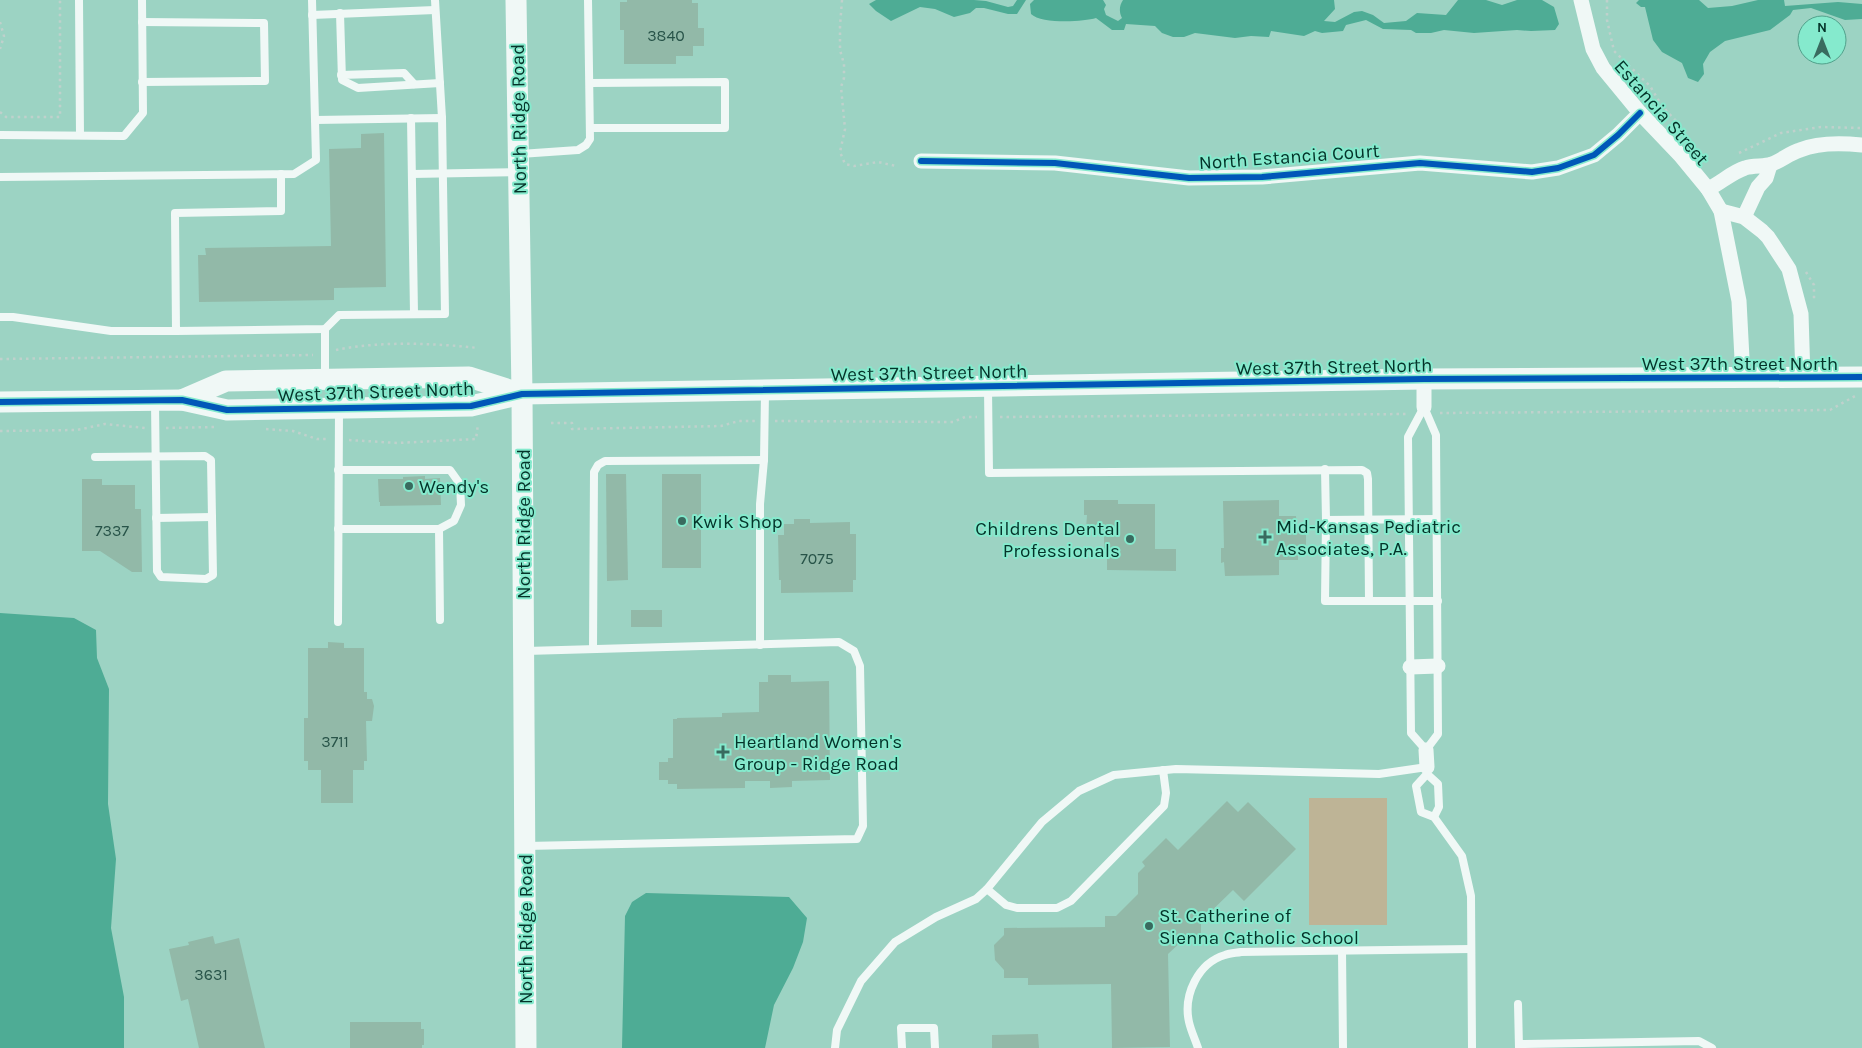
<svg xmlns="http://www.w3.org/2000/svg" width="1862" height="1048" viewBox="0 0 1862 1048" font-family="Karla,sans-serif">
	<rect width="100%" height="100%" fill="#9cd3c3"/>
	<rect fill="#beb496" x="1309" y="798" width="78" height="127"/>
	<g fill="#4eac95">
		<path d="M876,0H974L986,1L1008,7L1013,6L1017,0H1026L1017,14H1008L984,8H976L970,13L954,17L935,9L920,7L891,21L876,11L869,4Z"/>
		<path d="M1034,0H1103L1106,5L1104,9L1106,15L1118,21L1122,18C1119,12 1119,6 1123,0H1334L1335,9L1324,21L1335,22L1354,12L1362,11L1373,15L1384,23L1406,21L1417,13L1446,15L1458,0H1486L1502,5L1517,0H1542L1554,7L1559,24L1555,30L1531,31L1517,30L1474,33L1444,30L1431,33H1416L1411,30L1383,29L1366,20L1346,25L1343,31L1322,33L1315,31L1304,36L1271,31L1269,37L1251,36L1235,38L1195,33L1184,37H1173L1162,33L1155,26L1126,24L1124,30H1112L1096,18C1083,22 1041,24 1031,14L1030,4Z"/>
		<path d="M1639,0H1699L1708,8L1732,6L1758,0H1784L1785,6L1838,2L1862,4V19L1845,20L1811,8L1793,10L1790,15L1770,30L1725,41L1710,52L1703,64L1704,74L1698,82L1688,78L1682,63L1662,52L1653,40L1645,7H1641L1636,3Z"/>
		<path d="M0,613L74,618L96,630L97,658L109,689L108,804L116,859L111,928L124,997V1048H0Z"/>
		<path d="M646,893L789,897L807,918L803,942L793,968L774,1005L765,1048H622L625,916L632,902Z"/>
	</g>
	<g fill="#92b9a8">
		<path d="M627,0H692V3H698V28H704V46H693V56H676V64H624V30H620V2H627Z"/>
		<path d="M384,133L386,287L334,288V300L199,302L198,255H206L205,248L331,246L329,149L361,148V134Z"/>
		<path d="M606,474H626L628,580L607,581Z"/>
		<rect x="662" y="474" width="39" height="94"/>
		<path d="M425,476V479L440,478L441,505L380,506V502H379L378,479H403V477Z"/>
		<path d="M82,479H102V485H135V509H141L142,572H132L100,551H82Z"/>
		<path d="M1084,500H1118V504H1155V549H1176V571L1107,570V557H1104V530L1086,529L1087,515H1084Z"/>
		<path d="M1279,500V516H1296L1297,529H1306V546H1298V560H1279V575L1225,576L1224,562L1221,563V548H1224L1223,501Z"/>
		<path d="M794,519H810V523L850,522V534H856V580H853V592L781,593V580H779L778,535H784V524H794Z"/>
		<rect x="631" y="610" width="31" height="17"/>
		<path d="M328,642L344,643V648H364V692H367V699H372L374,706L372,721H366L367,761H364V770H353V803H321V770H308V761H304V718H308V648H328Z"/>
		<path d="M768,675H791V682L829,681L830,780L792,781V787L770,788V781H745V788L677,789V784H668V780H659V762H668V758H673V719H677V718L722,717V713L759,712V682H768Z"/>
		<path d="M1227,801L1238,812L1248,802L1296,849L1244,901L1233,890L1201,921V939H1184L1168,954L1170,1047L1112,1048L1111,984L1028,985V978H1004V970L995,960L994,945L1004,935V928L1105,927V916H1116L1138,894V873L1145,866L1142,862L1166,838L1178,850Z"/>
		<path d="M213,936L215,944L239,938L265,1048H199L188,999L181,1001L169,949L189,945L188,942Z"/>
		<path d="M350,1022H421V1029H424V1045H422V1048H350Z"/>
		<path d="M1038,1034L1039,1048H992V1035Z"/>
	</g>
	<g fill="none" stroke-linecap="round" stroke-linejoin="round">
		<g stroke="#bfd1cc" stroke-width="2.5" stroke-dasharray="2.5 4" stroke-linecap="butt">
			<path d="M842,0L840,26V50L844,64V78L841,87L845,129L840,152L845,164L854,166L878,162L896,166"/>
			<path d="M1607,0V20L1614,51L1650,86L1662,106L1677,122L1689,141"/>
			<path d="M0,22L4,36L0,49"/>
			<path d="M0,112L6,117H60V0"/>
			<path d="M1739,153L1781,133L1821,127L1862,128"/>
			<path d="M1806,272L1814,285V299"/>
			<path d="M336,350C379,341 433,343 478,348"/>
			<path d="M0,359L313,355"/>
			<path d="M1440,413L1830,410L1855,396"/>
			<path d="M1000,417L1409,414"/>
			<path d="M775,421L953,422L965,417H977"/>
			<path d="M551,423H572V429L721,426L739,421H755"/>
			<path d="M166,428L215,427"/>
			<path d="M266,429L293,431L317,439H329"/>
			<path d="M0,431L77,430L105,424L145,428"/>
			<path d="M349,440L397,443L476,439L478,424"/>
		</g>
		<g stroke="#f0f8f6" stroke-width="8">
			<path d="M79,0L80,135"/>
			<path d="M435,0L442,118"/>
			<path d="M340,13L342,80L358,88L440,83"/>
			<path d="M312,15L435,10"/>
			<path d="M142,22L264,23L265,81L142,82"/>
			<path d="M341,75L404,73L414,84"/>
			<path d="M590,83L725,82V128H590"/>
			<path d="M411,118L414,314"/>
			<path d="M0,135L124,136L143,113L142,0"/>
			<path d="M520,154L578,150L586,145L590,139L588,0"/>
			<path d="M281,174V211L175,213L176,331L325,329L339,315L445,314L442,118L315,120"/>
			<path d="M412,174L518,172"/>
			<path d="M0,177L294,174L316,160L312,0"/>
			<path d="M0,317H13L111,331H176"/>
			<path d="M325,329V377"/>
			<path d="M988,388L989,473L1362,470L1367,473L1368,479L1369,601H1438"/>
			<path d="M1424,407L1436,435L1438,734L1426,750L1411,733L1408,437Z"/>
			<path d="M95,457L205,456L211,460L213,575L206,579L161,577L157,571L155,402"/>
			<path d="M1325,469L1326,520L1436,519"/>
			<path d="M338,470H450L460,484L461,505L454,521L439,529"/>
			<path d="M156,518L212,517"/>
			<path d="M1326,520L1325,601H1369"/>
			<path d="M338,529H439L440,620"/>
			<path d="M338,622L339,411"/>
			<path d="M760,645V504L764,460L765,392"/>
			<path d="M593,649L594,472L598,465L605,461L764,460"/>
			<path d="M526,651L839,642L854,651L860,666L863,826L857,839L526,846"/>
			<path d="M1427,774L1438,784L1439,807L1434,817"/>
			<path d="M987,889L1006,905L1017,908H1057L1071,901L1164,806L1166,793L1163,770"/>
			<path d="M1342,951L1343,1048"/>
			<path d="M1518,1004L1519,1048"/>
			<path d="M1519,1044L1699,1041L1712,1048"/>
			<path d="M835,1048L837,1030L861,981L895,942L936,917L976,899L987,889L1042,822L1079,791L1114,775L1176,769L1379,774L1427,767V774L1416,786L1421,812L1434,817L1462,856L1471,896L1472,1048"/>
			<path d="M902,1048L901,1028H934L935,1048"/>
			<path d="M1198,1048C1195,1039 1191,1031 1189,1022C1183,995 1198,963 1225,955C1230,953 1236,953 1241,952L1471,949"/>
		</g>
		<g stroke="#f0f8f6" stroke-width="15">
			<path d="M1581,0L1593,49L1603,68L1640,113L1680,155L1708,189L1721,211L1739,301L1743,378"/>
			<path d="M921,161L1055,163L1189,178L1262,177L1420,163L1532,172L1558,168L1594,155L1618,135L1640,113"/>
			<path d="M1708,189C1721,183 1732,172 1745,168C1754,165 1765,167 1772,164C1782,160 1790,153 1800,150C1819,142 1842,143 1862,145"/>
			<path d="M1721,211L1744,217L1762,231L1768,237L1789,269L1801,314L1803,378"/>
			<path d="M1744,217L1758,187L1766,178L1770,165"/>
			<path d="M1424,379V407"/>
			<path d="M1410,667L1438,666"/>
			<path d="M1426,750L1427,767"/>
		</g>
		<g stroke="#f0f8f6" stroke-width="21">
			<path d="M516,0L522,394L526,1048"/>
			<path d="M182,400L226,381L469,377L522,394"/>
			<path d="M0,402L182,400L227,410L471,406L522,394L1424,379L1862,377"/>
		</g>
		<g stroke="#85eacd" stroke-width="9">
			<g id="cycleway">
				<path d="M921,161L1055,163L1189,178L1262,177L1420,163L1532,172L1558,168L1594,155L1618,135L1640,113"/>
				<path d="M0,402L182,400L227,410L471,406L522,394L1424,379L1862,377"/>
			</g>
		</g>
		<use href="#cycleway" stroke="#0057b8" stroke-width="6"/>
	</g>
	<g fill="#396b5f" stroke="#85eacd" stroke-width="2">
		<circle cx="409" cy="486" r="5"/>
		<circle cx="682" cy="521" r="5"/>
		<path d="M1262.5 529.5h5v5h5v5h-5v5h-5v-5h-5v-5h5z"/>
		<circle cx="1130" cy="539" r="5"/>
		<path d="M720.5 744.5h5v5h5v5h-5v5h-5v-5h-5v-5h5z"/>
		<circle cx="1149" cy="926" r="5"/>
	</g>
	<g text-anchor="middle" stroke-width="4" stroke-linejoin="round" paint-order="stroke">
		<g font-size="16" fill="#285449">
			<text x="666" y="41">3840</text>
			<text x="112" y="536">7337</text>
			<text x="817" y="564">7075</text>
			<text x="335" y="747">3711</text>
			<text x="211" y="980">3631</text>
		</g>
		<g font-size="19" fill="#043329" stroke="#85eacd">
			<text transform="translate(1662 112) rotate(49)" y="7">Estancia Street</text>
			<text transform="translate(518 119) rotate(-91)" y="7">North Ridge Road</text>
			<text transform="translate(1289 156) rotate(-4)" y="7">North Estancia Court</text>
			<text x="1740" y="370">West 37th Street North</text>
			<text transform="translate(1334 366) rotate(-1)" y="7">West 37th Street North</text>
			<text transform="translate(929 372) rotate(-1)" y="7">West 37th Street North</text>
			<text transform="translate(376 391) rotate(-2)" y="7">West 37th Street North</text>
			<text transform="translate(523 524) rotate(-90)" y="7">North Ridge Road</text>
			<text transform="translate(525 929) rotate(-90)" y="7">North Ridge Road</text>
		</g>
		<g font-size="19" fill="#043329" stroke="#85eacd" text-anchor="start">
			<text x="419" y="493">Wendy's</text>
			<text x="692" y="528">Kwik Shop</text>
			<text x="1276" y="533">Mid-Kansas Pediatric<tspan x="1276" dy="22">Associates, P.A.</tspan></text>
			<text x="1120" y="535" text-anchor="end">Childrens Dental<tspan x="1120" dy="22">Professionals</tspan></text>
			<text x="734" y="748">Heartland Women's<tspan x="734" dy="22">Group - Ridge Road</tspan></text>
			<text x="1159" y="922">St. Catherine of<tspan x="1159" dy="22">Sienna Catholic School</tspan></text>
		</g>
	</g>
	<g transform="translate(1822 40)"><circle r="24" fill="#85eacd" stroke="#51a18b"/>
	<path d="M0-4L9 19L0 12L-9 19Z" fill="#396b5f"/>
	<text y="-8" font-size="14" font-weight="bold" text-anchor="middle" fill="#043329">N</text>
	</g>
</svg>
